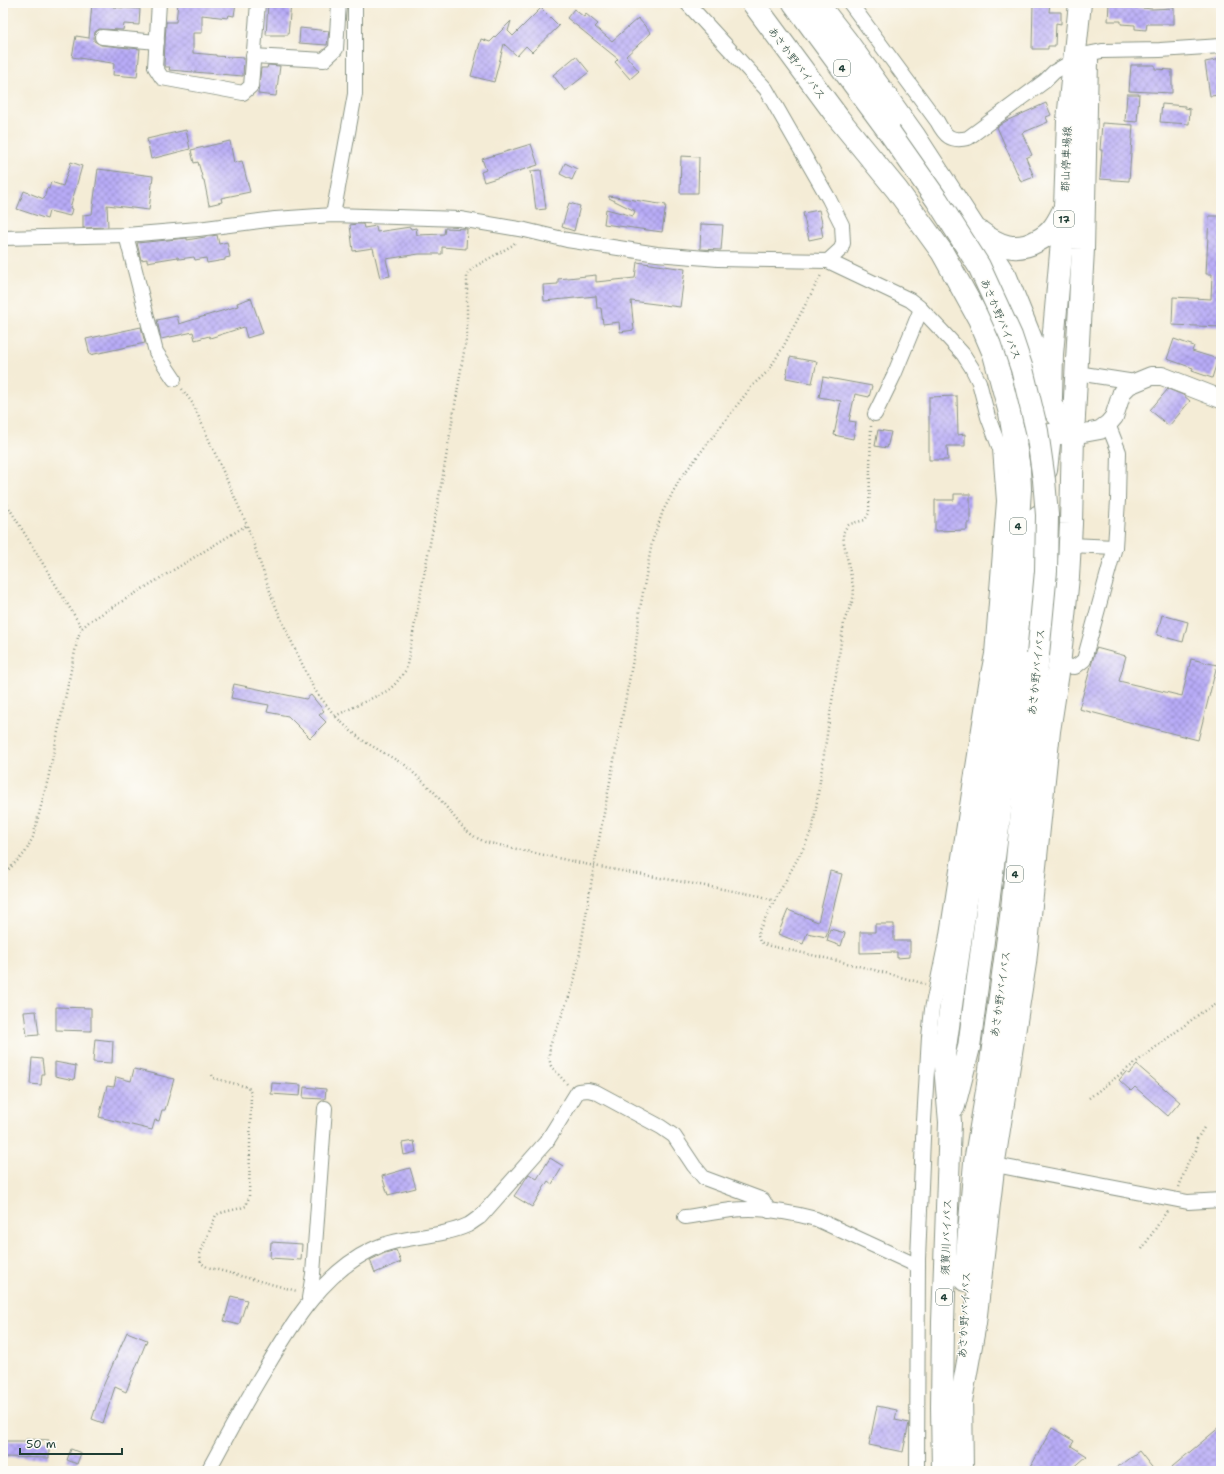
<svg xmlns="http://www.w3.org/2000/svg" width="1224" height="1474" viewBox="0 0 1224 1474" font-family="'Shantell Sans','Klee One',sans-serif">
	<defs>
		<pattern id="building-cross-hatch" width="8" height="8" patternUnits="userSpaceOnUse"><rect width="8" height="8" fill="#b8abf7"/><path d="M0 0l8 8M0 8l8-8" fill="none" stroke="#958cc9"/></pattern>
	</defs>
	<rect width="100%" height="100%" fill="#fdfcf7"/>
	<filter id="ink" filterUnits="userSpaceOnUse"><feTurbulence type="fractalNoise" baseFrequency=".025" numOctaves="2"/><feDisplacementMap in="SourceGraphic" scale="8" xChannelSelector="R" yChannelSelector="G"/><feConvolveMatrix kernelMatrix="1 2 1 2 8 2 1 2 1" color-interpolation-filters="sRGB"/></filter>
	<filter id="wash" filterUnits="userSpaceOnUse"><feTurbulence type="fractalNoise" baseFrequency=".012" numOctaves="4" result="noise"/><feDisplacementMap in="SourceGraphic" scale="16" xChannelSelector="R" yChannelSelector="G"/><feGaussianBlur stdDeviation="0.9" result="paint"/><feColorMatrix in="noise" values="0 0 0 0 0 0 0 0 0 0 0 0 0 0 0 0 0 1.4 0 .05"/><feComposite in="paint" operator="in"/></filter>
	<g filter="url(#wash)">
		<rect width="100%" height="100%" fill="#f4ecd6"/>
		<g id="blocks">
			<g fill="url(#building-cross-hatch)">
				<path d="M92,3H114L113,7L140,9L139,25L124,24L123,30L99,29L95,32L94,37V41L101,45L140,49L137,77L113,75L114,64L112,63L72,57L76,36L89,38Z"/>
				<path d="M178,3H236L234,16L229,15L228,18L202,15V33H193V53L216,55V56L244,58L243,76L169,70L170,67H165L164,65L166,22H176Z"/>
				<path d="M268,3H291L288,35H266Z"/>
				<path d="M1033,3H1050L1049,12H1061V24L1056,23L1055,46H1048V49H1032Z"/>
				<path d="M1109,3H1119V4L1132,5V7L1152,9L1174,8V24H1147L1146,30L1135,29V25L1121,24V21H1108Z"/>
				<path d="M541,8L559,26L532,52L526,46L517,56L504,44L494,82L471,76L481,39L490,42L511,21L508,31L513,36Z"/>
				<path d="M574,9L584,17L586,14L598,24L595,27L612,41L638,18L651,33L626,56L639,71L630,79L615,62L618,59L567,18Z"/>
				<path d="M300,28L329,31L327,45L299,43Z"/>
				<path d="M576,56L589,72L565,91L553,75Z"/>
				<path d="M1221,59V95L1210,96L1205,62Z"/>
				<path d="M268,65L280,66L276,96L258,94L261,68H267Z"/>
				<path d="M1131,65H1155V69L1172,70V93L1129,91Z"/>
				<path d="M1127,94H1139L1137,122L1125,121Z"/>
				<path d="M1046,103L1051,115L1046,117L1048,122L1022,133L1032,155L1026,158L1034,177L1021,182L997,127L1006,121Z"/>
				<path d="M1162,104L1185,106V108L1190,109L1189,124L1160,122Z"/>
				<path d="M1102,123L1133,125L1129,181L1100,179L1102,150H1100Z"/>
				<path d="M186,130L190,149L151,159L147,139Z"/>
				<path d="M230,141L234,163L242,161L250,192L221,198L222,202L209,205L204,180H203L198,162L194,163L191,150Z"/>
				<path d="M531,144L538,165L484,182L481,172L486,170L482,159Z"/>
				<path d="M681,156L699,157L698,193H680Z"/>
				<path d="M71,162L82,166L70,208L72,209L70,216L49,211L47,219L17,209L24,191L44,199L47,188L49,189L51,182L63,186Z"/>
				<path d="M565,163L577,169L572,180L560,174Z"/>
				<path d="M98,169L153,176L149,210L107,205L108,227L83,228V215L92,214Z"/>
				<path d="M541,170L546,209L536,210L531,171Z"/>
				<path d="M609,196L666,205L662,232L604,224L606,209L633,216L635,211L609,198Z"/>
				<path d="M569,203L580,206L574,231L562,227Z"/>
				<path d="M819,210L823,227H821L823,237L809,240L803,213Z"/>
				<path d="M1209,216H1221V327L1172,325L1173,297L1211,299L1212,274H1206Z"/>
				<path d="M357,224H363L364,228L376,226L377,232L410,227L411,229L416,228L417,235L444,234L445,228L467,229L466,249L442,247V254H419L386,259L390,276L380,278L373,248L353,251L350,225Z"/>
				<path d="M701,224L723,225L721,250L700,249Z"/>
				<path d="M217,235L219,244L227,242L230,257L225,258V260L207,263L206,258L195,260L194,257L179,259L178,257L147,262V259L141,260L137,243L187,238V240Z"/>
				<path d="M637,262L685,269L680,307L631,301L634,330L620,332L619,322L603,324L601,308H597L596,296L544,301L543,285L558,284V279L596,275V282L635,278Z"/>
				<path d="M251,298L263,333L247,338L244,327L210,338L209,336L195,340L193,332L161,339L157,320L177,316L179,324L238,306L237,303Z"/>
				<path d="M141,327L145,343L90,355L86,339Z"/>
				<path d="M1174,339L1194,346L1192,351L1218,359L1212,378L1192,371L1193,368L1167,359Z"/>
				<path d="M790,357L817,362L812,383L786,378Z"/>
				<path d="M823,377L872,386L869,397L855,394L849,421L856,422L853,439L834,435L841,401L819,397Z"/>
				<path d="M1168,389L1183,395L1190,401L1169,426L1150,410Z"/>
				<path d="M957,396L958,435L965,434V446H947L948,460H929V397Z"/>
				<path d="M878,430L891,432L887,448L875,446Z"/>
				<path d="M954,494H970V523H967V530L935,531V500H954Z"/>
				<path d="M1162,615L1188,622L1183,642L1157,635Z"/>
				<path d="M1096,648L1126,656L1119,681L1182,696L1191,659L1217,665L1198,740L1079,709Z"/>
				<path d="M234,684L306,699L311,695L324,711L319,715L326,722L310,738L288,716L267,712L269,705L231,698Z"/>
				<path d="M830,871L842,874L826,937L807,933L803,944L778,934L788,910L818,922Z"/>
				<path d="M875,924H894V941H910V957L897,958V952L860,953V932H875Z"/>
				<path d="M830,929L845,933L841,946L827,941Z"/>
				<path d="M56,1007L91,1008V1031L56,1030Z"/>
				<path d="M36,1011L39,1035L27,1036L24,1012Z"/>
				<path d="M95,1039L113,1041L112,1063L93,1062Z"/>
				<path d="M32,1058L42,1059L44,1074H42L41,1085L30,1084Z"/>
				<path d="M55,1062L76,1066L74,1080L55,1076Z"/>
				<path d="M1137,1065L1180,1102L1168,1116L1135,1087L1131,1091L1119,1080L1126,1072L1129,1074Z"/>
				<path d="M134,1069L174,1079L165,1110H162L159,1121L155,1120L152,1130L99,1117L107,1086L114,1087L116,1077L131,1081Z"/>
				<path d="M272,1083L301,1085L300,1096L271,1094Z"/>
				<path d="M304,1087L326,1089L325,1099L303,1098Z"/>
				<path d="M414,1141L416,1152L404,1155L402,1143Z"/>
				<path d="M550,1158L563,1166L552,1184L548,1181L532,1207L514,1196L529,1174L537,1179Z"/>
				<path d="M410,1168L416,1188L388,1195L382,1176Z"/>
				<path d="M271,1242L302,1244L301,1260L270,1258Z"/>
				<path d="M396,1250L401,1262L375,1273L370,1260L385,1253Z"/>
				<path d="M231,1296L247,1300L239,1325L224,1321Z"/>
				<path d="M127,1332L147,1340L126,1392L115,1387L103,1423L92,1419L101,1391Z"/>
				<path d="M877,1406L897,1410L895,1420L909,1423L903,1452L869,1445Z"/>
				<path d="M1221,1426V1471H1167Z"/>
				<path d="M1052,1428L1074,1441L1071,1446L1087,1456L1070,1471H1036L1030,1468Z"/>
				<path d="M26,1439L49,1440V1458L3,1457V1441H26Z"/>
				<path d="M71,1449L81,1453L77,1464L67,1460Z"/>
				<path d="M1139,1451L1155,1471H1112Z"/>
			</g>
		</g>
	</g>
	<g filter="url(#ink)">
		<use href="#blocks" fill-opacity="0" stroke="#8a9485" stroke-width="1"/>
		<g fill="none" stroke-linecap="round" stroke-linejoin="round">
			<g stroke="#8a9485" stroke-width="16">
				<g id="minor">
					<path d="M159,3L155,67L162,78L243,93L251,86L258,3"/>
					<path d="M687,3L766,89L829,199L842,225L843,243L841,249L828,261"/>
					<path d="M850,3L937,121C945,136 950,142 968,138L1045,81L1054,72L1073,61L1087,54L1102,51L1160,50L1221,46"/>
					<path d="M102,37L157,42"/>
					<path d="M253,56L324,60L336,49L339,3"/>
					<path d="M333,215L355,94V3"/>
					<path d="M126,235L156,352L174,379"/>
					<path d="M3,238L126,235L198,229L275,219L333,215L460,219L525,230L567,240L657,254L718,259L828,261L910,300L919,307L941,330L963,354L972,368L979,382L988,417L1000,449L1004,501L992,654L986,684L946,941L932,1009L929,1037L923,1138L918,1259L917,1471"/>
					<path d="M1077,373L1135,382"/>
					<path d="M875,414L894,375L921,309"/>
					<path d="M1070,545L1115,547"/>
					<path d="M1059,666L1075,667L1084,660L1115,547L1118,500L1119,452L1108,424"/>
					<path d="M985,1163L1188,1202L1221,1200"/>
					<path d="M685,1217C700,1215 715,1212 731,1210C758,1207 790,1212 816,1219L918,1266"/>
					<path d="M310,1301L309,1298L313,1274L325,1108"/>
					<path d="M208,1471C227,1436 245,1402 266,1368C292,1324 323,1273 371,1250C401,1235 437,1239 468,1225C472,1223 476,1219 480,1217L547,1141L578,1091L588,1090L596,1092L661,1127L674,1136L694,1166L704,1178L763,1200L769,1211"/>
				</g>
			</g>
			<g stroke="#8a9485" stroke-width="20">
				<path id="tertiary" d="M1014,436L1030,435H1073L1100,430L1108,424L1114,417L1122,392L1129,385L1151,376H1162L1221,399"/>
			</g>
			<g stroke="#8a9485" stroke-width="24">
				<g id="primary">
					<path d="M1051,398L1052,354L1065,208L1068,120L1080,3"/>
					<path d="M1073,435L1083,249L1087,60"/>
				</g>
			</g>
			<g stroke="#8a9485" stroke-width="24">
				<g id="trunk">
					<path d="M753,3L839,119L897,190L942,252L952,270L979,319L994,354L1010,413L1019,468L1020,489L1017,536L1007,632L981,825L965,907L944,1055L950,1122L943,1322L942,1407L943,1471"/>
					<path d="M794,3L890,133"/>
					<path d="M817,3L845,39L915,137L1006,277L1031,339L1040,366L1045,396L1051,406L1073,435L1071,524L1068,577L1059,666L1049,731L1025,963L994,1161L975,1323L960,1406"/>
					<path d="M980,232C998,246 1016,253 1037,241C1043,238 1050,233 1054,227C1058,222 1061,215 1065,208"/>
					<path d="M1046,470L1050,435"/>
					<path d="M954,1106L969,1047L1039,516"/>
					<path d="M965,1280L975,1162L987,1091L1012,909L1038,655"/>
					<path d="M961,1392L962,1471"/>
				</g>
			</g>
			<g stroke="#8a9485" stroke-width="2.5" stroke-dasharray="1 3" stroke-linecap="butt">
				<path d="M182,389L193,404L247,525L273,600L286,630L314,689L335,716L351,731L365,742L405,765L434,792L464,829L475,837L485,842L594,866L761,896L774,901"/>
				<path d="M871,426L869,513L865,520L850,524L847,526L843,533L844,543L854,591C853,605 848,609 844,622L813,827L806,843L759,930L758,936L760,942L770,946C823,957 874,969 925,984"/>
				<path d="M3,498L82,628"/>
				<path d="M335,716L389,690L396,683L406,670L443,475L467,334V274L474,267L513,245L516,241"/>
				<path d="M3,875L25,853L33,837L48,779L78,637L82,628L90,621L247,525"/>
				<path d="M3,958V969"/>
				<path d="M1218,1004L1221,1019"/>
				<path d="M212,1075L213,1078L248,1087L251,1093L249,1197L246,1206C237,1210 223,1211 216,1215L200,1254L201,1263L207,1267L297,1291"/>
				<path d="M567,1084L551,1066L549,1058L550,1046L572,989L578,964L594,866L636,644L640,609L652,542L663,511L680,479L752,386L768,371L782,349L821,275"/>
				<path d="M1089,1098L1202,1012L1221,1002"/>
				<path d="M1179,1187L1188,1162L1196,1150L1197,1139L1205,1126"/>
				<path d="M1142,1249L1167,1211"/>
			</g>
			<use href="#minor" stroke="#fff" stroke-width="14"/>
			<use href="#tertiary" stroke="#fff" stroke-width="18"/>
			<use href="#primary" stroke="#fff" stroke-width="22"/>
			<use href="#trunk" stroke="#fff" stroke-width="22"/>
			<g stroke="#8a9485" stroke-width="24" stroke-linecap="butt">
				<path id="trunk-bridge" d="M890,133L937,200L979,266L1011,336L1022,369L1037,431L1044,480L1047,515L1046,571L1038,655"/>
			</g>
			<use href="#trunk-bridge" stroke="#fff" stroke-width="22"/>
		</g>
	</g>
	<g text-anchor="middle" stroke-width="3" stroke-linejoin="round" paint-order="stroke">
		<g fill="#fdfcf7" stroke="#62766e" stroke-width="1">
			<rect x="834" y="60" width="16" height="16" rx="3"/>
			<rect x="1054" y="211" width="20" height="16" rx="3"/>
			<rect x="1010" y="518" width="16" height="16" rx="3"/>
			<rect x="1007" y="866" width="16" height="16" rx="3"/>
			<rect x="936" y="1289" width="16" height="16" rx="3"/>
		</g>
		<g font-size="10" font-weight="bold" fill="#1f3d34">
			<text x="842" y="72">4</text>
			<text x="1064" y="223">17</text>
			<text x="1018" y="530">4</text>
			<text x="1015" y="878">4</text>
			<text x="944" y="1301">4</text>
		</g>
		<g font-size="11" fill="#1f3d34" stroke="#fdfcf7">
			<text transform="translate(797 63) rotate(53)" y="4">あさか野バイパス</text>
			<text transform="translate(1066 159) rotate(-88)" y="4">郡山停車場線</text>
			<text transform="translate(1001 319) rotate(67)" y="4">あさか野バイパス</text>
			<text transform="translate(1036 672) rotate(-84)" y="4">あさか野バイパス</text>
			<text transform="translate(1000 994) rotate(-82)" y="4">あさか野バイパス</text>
			<text transform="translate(946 1237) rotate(-88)" y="4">須賀川バイパス</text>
			<text transform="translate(964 1315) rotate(-87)" y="4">あさか野バイパス</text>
		</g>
	</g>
	<rect width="1224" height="1474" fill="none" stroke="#fdfcf7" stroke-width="16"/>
	<path d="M20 1448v6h102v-6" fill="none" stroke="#1f3d34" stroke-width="2"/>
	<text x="26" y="1448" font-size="12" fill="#1f3d34" stroke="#fdfcf7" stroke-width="3" paint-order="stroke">50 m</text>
</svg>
